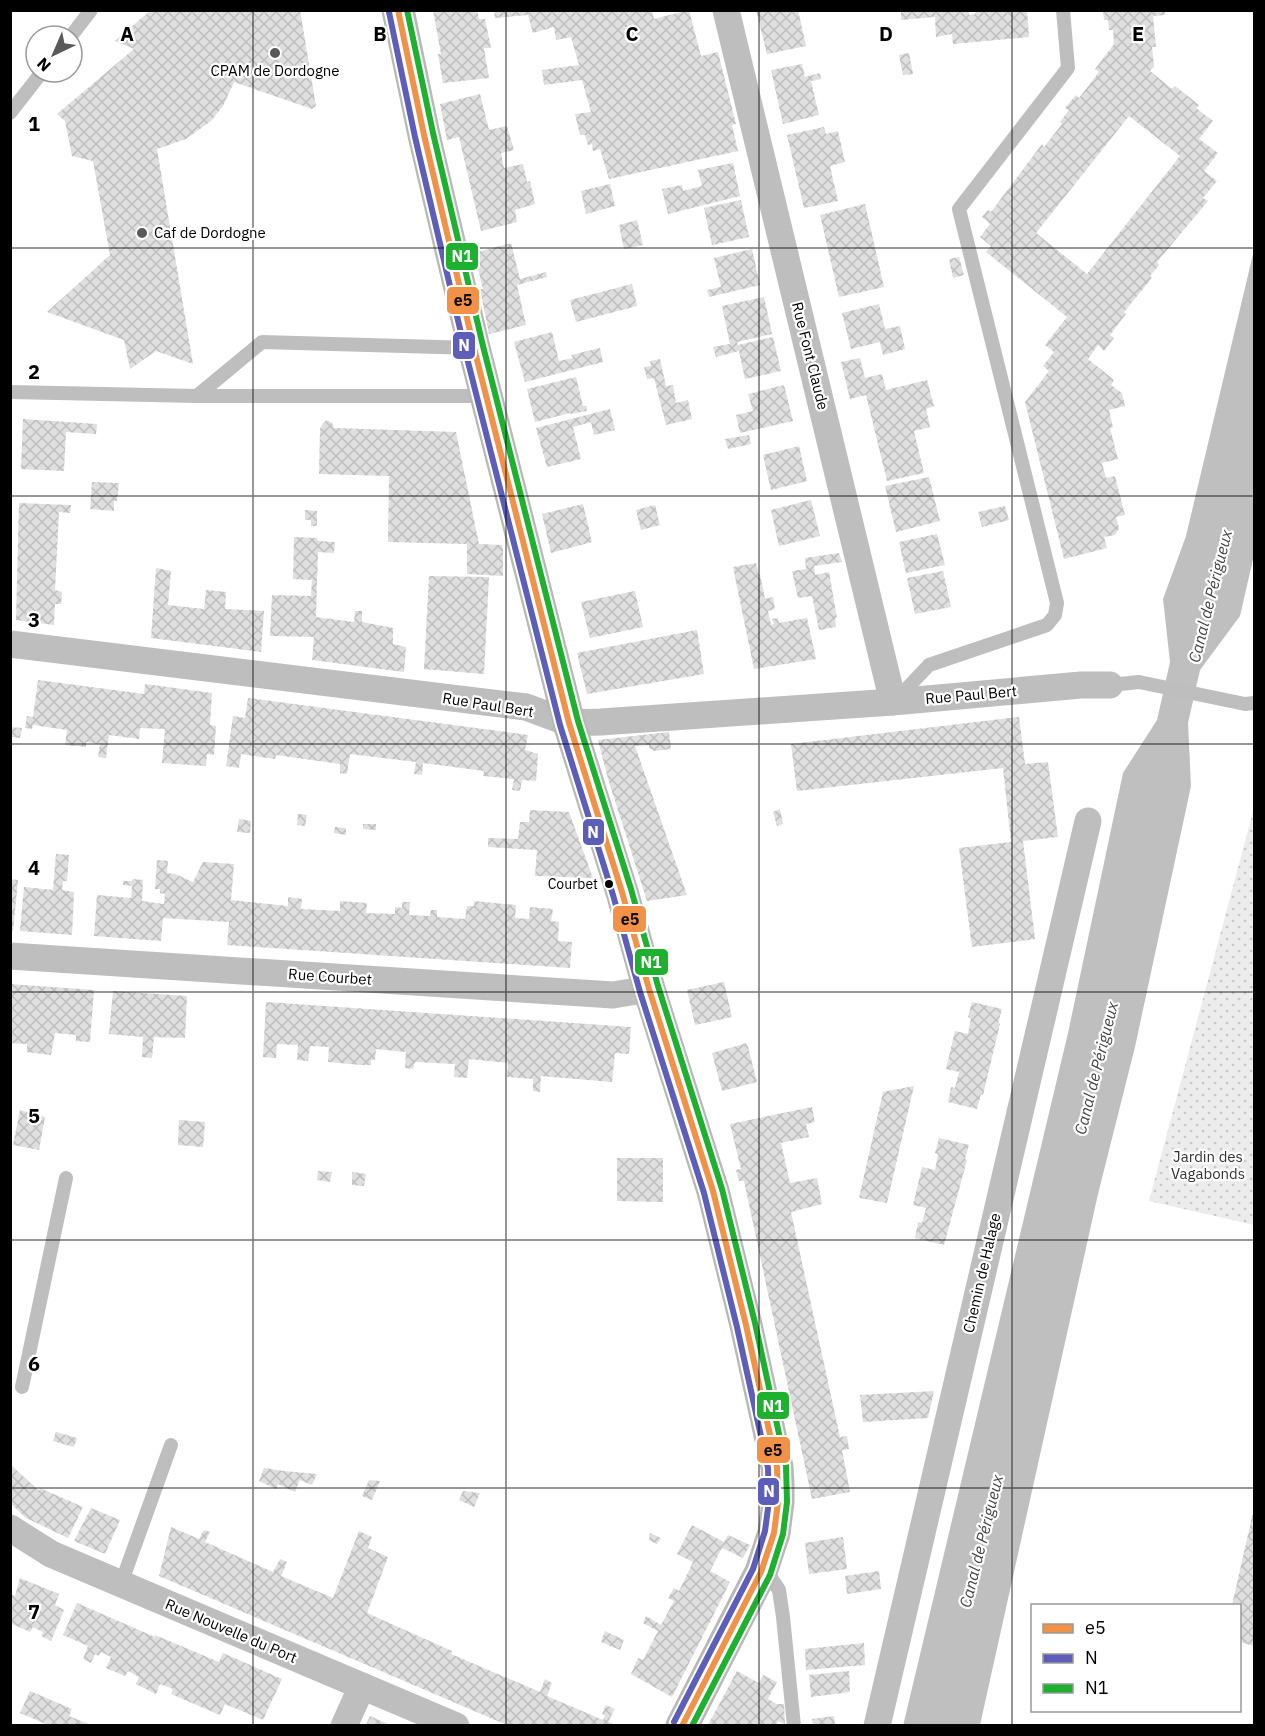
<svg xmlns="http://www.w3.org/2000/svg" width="1265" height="1736" viewBox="0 0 1265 1736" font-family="'IBM Plex Sans',sans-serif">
	<defs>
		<pattern id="park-dots" width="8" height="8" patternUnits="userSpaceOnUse" patternTransform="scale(1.5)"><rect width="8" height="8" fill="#ececec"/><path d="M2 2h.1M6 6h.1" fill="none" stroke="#c9c9c9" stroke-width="1.8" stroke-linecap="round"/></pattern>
		<pattern id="building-cross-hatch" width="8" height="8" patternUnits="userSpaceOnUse" patternTransform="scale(1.5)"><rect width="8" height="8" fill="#dfdfdf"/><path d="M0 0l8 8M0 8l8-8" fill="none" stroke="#bebebe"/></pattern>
	</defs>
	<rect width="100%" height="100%" fill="#fff"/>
	<path fill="url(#park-dots)" d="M1254,808V1225L1149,1201Z"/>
	<path fill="#bfbfbf" d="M1254,250V555L1240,616L1200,670L1188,723L1191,786L1135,1047L1098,1194L980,1725L903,1726L1068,1033L1123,773L1157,720L1170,662L1163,599L1186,536Z"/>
	<g fill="url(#building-cross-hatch)" fill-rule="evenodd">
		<path d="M151,10H300L316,106L312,109L234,82L223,106L211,121L186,139L157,149L193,364L156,351L130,369L124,340L47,312L110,255L93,161L72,156L65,121L57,114L134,49L115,41Z"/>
		<path d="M433,10H477L479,19H485L491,48H484L489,78L443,83L438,54H441Z"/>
		<path d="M497,10H652L654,19L689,10L701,56L718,52L736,124L732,125L738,151L609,179L600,149L593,151L592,144L588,145L585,135H580L575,114L591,112L582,80L544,85L542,70L579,65L571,37L556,40L554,27L533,33L528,15L495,18L494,12Z"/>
		<path d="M756,10H798L806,46L767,54Z"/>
		<path d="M901,10H969V15L975,14V10H1027L1029,37L953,44L952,34L936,37L935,17L901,20Z"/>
		<path d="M1103,10H1165V15L1153,16L1156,47H1152L1154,67L1150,71L1172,89L1175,86L1199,105L1196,108L1213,121L1199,139L1218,153L1204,171L1217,181L1203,198L1208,201L1157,262L1159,265L1150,276L1152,278L1124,312L1126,314L1110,335L1114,338L1104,351L1098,345L1088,359L1114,380L1111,385L1122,393L1125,406L1109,410L1113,427L1110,428L1118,459L1102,463L1106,478L1115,476L1125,515L1116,517L1119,528L1115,535L1104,537L1107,548L1064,559L1025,402L1049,371L1043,366L1054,352L1045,345L1067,317L986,252L991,246L980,237L990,224L982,217L988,210L991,212L1042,144L1044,147L1062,124L1060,122L1069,110L1065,108L1076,95L1079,98L1099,72L1095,69L1114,44L1113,30H1109L1108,20H1104ZM1129,116L1180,156L1087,274L1036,233Z"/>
		<path d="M909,53L913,74L903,75L899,55Z"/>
		<path d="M802,64L805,77L820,73L821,79L811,81L819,115L783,124L771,70Z"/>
		<path d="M480,94L489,130L507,126L514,150L501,153L504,168L523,164L527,182L530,181L535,204L515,210L517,222L481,231L459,137L447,140L440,104Z"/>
		<path d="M824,127L826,134L838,131L845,162L830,166L838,201L804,208L787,135Z"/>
		<path d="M733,163L740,196L668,214L662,189L682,185L683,191L702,186L698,170Z"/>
		<path d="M610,184L615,206L586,214L581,191Z"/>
		<path d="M741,200L749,237L712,245L704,208Z"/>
		<path d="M865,204L884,287L839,297L820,215Z"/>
		<path d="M637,220L643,245L624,249L619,225Z"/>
		<path d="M511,243L520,279L546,272L547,277L517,285L526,325L489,334L480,289H483L474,253Z"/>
		<path d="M752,249L760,285L709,297L707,290L721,287L714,258Z"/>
		<path d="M959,257L964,275L953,278L949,259Z"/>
		<path d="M632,284L637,306L576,322L570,300Z"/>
		<path d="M764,297L772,334L737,342L738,345L773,337L781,371L745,379L739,351L716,357L713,347L730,344L722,306Z"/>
		<path d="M879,304L885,329L900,326L905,349L883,355L880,342L851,349L842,313Z"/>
		<path d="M552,332L559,361L573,358L571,355L600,348L603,362L525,382L514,342Z"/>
		<path d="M860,358L865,378L882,374L886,390L927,380L934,406L926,409L930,427L914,431L924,473L887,481L866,395L850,399L841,362Z"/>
		<path d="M660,359L666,386L673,385L676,403L688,400L692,419L666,425L654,378L647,379L644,367L651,366L650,361Z"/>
		<path d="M576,377L583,406H586L587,411L571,414L570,413L535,422L527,389Z"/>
		<path d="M784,385L793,421L740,433L736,415L753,411L748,394Z"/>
		<path d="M610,409L615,430L594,435L591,422L573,427L581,459L547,467L536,428Z"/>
		<path d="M23,419L97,424L96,434L66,432L64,471L21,469Z"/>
		<path d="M327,420L332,423L334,428L456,432L479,544L502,545L503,549V576L467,574V544L388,542L389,476L319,474L320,429L323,423Z"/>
		<path d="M749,435L751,444L728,449L725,439Z"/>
		<path d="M799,446L807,481L771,490L763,455Z"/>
		<path d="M929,477L940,521L896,532L885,486Z"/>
		<path d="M92,482L119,483L117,501H114V511L90,509Z"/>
		<path d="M811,500L820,536L779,546L771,510Z"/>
		<path d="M19,503L71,505L70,513L59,512L55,590L62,592L61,604H55L54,625L16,620Z"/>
		<path d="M583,504L592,542L551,553L542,514Z"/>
		<path d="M655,505L660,525L641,530L636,510Z"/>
		<path d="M1005,506L1009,520L982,527L978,512Z"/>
		<path d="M305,510L317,511V526H311V520H305Z"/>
		<path d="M937,534L945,565L906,573L899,542Z"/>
		<path d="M294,537L317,538L318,541L335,542L334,553L318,552L316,617L354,622L355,611H362V622L393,628V644L406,647L404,672L312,660L314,637L270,636L272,595L311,596L312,580L293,579Z"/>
		<path d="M839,553L842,562L814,566L815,575L829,572L837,618H835L836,627L819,630L812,596L798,598L792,571L806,569L805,558Z"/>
		<path d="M756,563L759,575L760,574L765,599L773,597L775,609L768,611L771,625L774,624L772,619L778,618L779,623L807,618L816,659L754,669L733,567Z"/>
		<path d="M156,568L171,571L168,605L204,609L206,590L226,592L225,609L264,611L261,652L151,638Z"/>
		<path d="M943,571L951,607L915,614L907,578Z"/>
		<path d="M429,576L489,577L484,674L424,669Z"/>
		<path d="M635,591L643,627L590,638L581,602Z"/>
		<path d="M697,630L704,674L587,694L577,653Z"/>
		<path d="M38,680L144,694L145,684L212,693L210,725L216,726L214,755L207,754L206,766L162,763L165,729L140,728L139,739L109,735L106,758L98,757L100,744L86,742V747L65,745L67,730L33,725L32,729L25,728L27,716L33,717Z"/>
		<path d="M248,698L528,735L525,750L538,754L536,781L522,780L520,791L512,790L514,779L483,776L484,771L423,763L422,775L414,774L416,762L350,754L347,774L340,773V764L276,755L275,759L241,754L239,768L226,766L233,716L245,718Z"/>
		<path d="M1019,717L1025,764L1048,762L1058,837L1023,841L1035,939L972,947L959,848L1011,842L1003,768L797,791L791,744Z"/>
		<path d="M10,727L22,728L20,738L10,737Z"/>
		<path d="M669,732L671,749L655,751L649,748V745L635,746L687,895L647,901L608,779L598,740Z"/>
		<path d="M780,809L783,824L777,826L773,812Z"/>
		<path d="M530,810L569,812L593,878L535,876L537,850L488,847V838L518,839L520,822H529Z"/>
		<path d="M298,814L307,815L305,826L297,825Z"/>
		<path d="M239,819L251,821L250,833L237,832Z"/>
		<path d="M363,824H376V830L363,829Z"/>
		<path d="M335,827L346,828V835L334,833Z"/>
		<path d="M56,854L69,855L67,881H63L62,890L74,892L72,935L20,931L24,887L53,890Z"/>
		<path d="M157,860L168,861L167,873L175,874L193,882L203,862L234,864L231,900L288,906V897L302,899L301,909L340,911V901L367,903L366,913L395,914V907L402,908V902H410L409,915L430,916L431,910H437V917L465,919L467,906H474V901L516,905L515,918L529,919L530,907L553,909L551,921L559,922L558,941L572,942L570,968L227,945L229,922L163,918L161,941L94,936L97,895L131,898L132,886L123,885V881H132L133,879L143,880L142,901L164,904L165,894L160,893V889H155Z"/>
		<path d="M10,879L18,880L13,931H10Z"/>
		<path d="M724,982L732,1017L695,1025L687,990Z"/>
		<path d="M10,984L94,990L90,1042L76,1041V1035L55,1033L51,1055L27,1052V1044L10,1043Z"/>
		<path d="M113,991L187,996L185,1038L154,1037L152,1058L142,1057L143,1037L109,1034Z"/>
		<path d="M266,1002L631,1027L629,1054L615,1053L612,1082L541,1076L540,1092L533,1091V1079L507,1077L508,1063L469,1059L467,1078L454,1077L455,1064L415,1062L413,1069L405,1068L406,1052L376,1049L375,1060H371V1065H361L328,1062L329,1047L310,1046L308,1061L297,1060L298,1045L277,1044L276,1058L263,1057Z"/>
		<path d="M972,1002L1002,1009L998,1023L1000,1024L983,1095L981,1094L977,1109L948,1102L951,1087L955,1088L959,1072L946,1069L955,1031L968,1034L971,1018L968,1017Z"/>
		<path d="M747,1043L757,1082L722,1091L712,1053Z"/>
		<path d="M914,1086L887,1203L859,1198L883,1092Z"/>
		<path d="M812,1107L815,1122L806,1124L809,1137L781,1143L790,1183L817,1178L822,1204L791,1212L840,1437L847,1436L849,1449L842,1450L850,1492L812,1499L744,1181H739L736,1170L741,1169L730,1124Z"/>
		<path d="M20,1110L45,1117L39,1150L13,1145Z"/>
		<path d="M179,1120L205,1122L203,1147L178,1145Z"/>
		<path d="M939,1138L969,1145L965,1159L967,1160L944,1245L915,1238L918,1222L922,1223L926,1208L913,1205L922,1167L935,1170L938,1154L935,1153Z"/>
		<path d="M617,1158H663V1202L617,1201Z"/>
		<path d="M318,1171L332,1172L330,1182L317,1180Z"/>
		<path d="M352,1172L366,1174L364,1186L352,1185Z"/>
		<path d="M934,1391L928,1418L863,1422L860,1395Z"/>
		<path d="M56,1432L77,1438L74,1447L53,1441Z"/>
		<path d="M10,1464L39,1491L40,1488L83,1507L68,1538L26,1518L10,1503Z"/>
		<path d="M264,1468L284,1471L317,1474L312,1485L300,1480L295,1492L278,1484L276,1489L259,1481Z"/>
		<path d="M369,1480L380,1481L372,1500L362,1496Z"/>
		<path d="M463,1491L480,1493L474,1507L459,1500Z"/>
		<path d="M91,1508L120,1520L105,1554L74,1541Z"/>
		<path d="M1254,1508V1646L1240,1642V1606L1232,1605Z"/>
		<path d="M692,1525L724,1542L728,1535L750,1545L743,1558L722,1548L710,1571L730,1582L672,1697L631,1674L638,1658L643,1660L658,1631L643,1623L646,1616L661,1625L674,1601L668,1598L674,1588L679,1591L693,1562L677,1554Z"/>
		<path d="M171,1527L199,1539L204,1530L210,1532L205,1542L273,1572L280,1559L287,1562L281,1576L333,1598L359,1531L372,1537L368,1548L388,1557L367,1613L452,1651L451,1654L540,1692L545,1679L552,1683L547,1696L603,1720L605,1716L602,1714L606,1705L615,1709L608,1722L616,1725H507L159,1576Z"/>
		<path d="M650,1533L661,1538L657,1544L649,1540Z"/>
		<path d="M843,1537L847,1569L809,1574L805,1543Z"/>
		<path d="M879,1571L881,1589L847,1594L845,1576Z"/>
		<path d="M20,1578L59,1594L55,1605L64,1610L51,1641L41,1636L43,1632L33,1627L30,1632L10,1623V1594L15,1596Z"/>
		<path d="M77,1603L155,1637V1635L219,1662L223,1653L282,1679L263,1720L225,1704L220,1715L171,1694L173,1689L160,1684L156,1694L136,1684L139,1677L128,1671L125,1676L106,1668L111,1657L101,1652L99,1656L95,1654L91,1663L83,1659L88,1646L63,1635Z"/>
		<path d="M605,1631L624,1640L620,1650L601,1642Z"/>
		<path d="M864,1643L865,1665L806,1670L805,1649Z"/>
		<path d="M737,1671L759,1683L763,1675L777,1682L768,1699L777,1704H784L785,1724L778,1721L776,1725H708Z"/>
		<path d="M849,1671L850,1692L811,1697L809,1675Z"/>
		<path d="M30,1691L72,1709L69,1716L91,1725H48L20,1713Z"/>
		<path d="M370,1716L390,1725H366Z"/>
		<path d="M834,1716L835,1725H813L812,1719Z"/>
	</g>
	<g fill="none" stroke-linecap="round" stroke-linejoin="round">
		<g stroke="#bebebe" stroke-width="14">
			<path d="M71,36L91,10"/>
			<path d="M10,113L42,72"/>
			<path d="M10,392L197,396H486"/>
			<path d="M197,396L262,342L474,348"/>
			<path d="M1110,685L1139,682L1245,704L1254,703"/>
			<path d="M895,701L929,665L1047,625L1055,615L1057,603L959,209L1068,68L1063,10"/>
			<path d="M22,1387L66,1178"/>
			<path d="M761,1572L771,1578L779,1590L783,1617L794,1726"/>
			<path d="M121,1584L171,1445"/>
		</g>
		<g stroke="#bebebe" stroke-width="27">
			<path d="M726,10L893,702"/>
			<path d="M10,644L526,707L569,723L601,722L893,702L1081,685H1110"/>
			<path d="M10,956L613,995L649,989"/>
			<path d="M10,1528L51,1554L456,1726"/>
			<path d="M344,1726L362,1686"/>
			<path d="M877,1726L1088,821"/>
		</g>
		<path stroke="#b8b8b8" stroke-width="33" d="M398,10L424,135L474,348L569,723L622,892L649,989L713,1191L746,1325L777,1467L778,1484V1502L774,1533L761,1572L682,1726"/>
		<g stroke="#fff" stroke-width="10">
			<path id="bus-1" d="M398,10L424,135L474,348L569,723L622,892L649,989L713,1191L746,1325L777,1467L778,1502L774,1533L761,1572L682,1726"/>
		</g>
		<g stroke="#fff" stroke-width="10">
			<path id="bus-2" d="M389,12L415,137L465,350L560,725L613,895L640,992L704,1193L737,1327L768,1468L769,1501L765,1531L753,1569L674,1722"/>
		</g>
		<g stroke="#fff" stroke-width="10">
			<path id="bus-3" d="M407,10L433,133L483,346L578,721L631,889L658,986L722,1189L755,1323L786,1466L787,1502L783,1534L770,1575L692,1726"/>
		</g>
		<use href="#bus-1" stroke="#f29248" stroke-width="6"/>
		<use href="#bus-2" stroke="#5c5eb9" stroke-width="6"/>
		<use href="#bus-3" stroke="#1eb12f" stroke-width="6"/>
	</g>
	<path fill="none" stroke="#000" stroke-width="1.5" stroke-opacity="0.55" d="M253,10V1726M506,10V1726M759,10V1726M1012,10V1726M10,248H1254M10,496H1254M10,744H1254M10,992H1254M10,1240H1254M10,1488H1254"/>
	<g fill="#595959" stroke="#fff" stroke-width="2">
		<circle cx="275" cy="53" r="6"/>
		<circle cx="142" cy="233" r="6"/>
	</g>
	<circle fill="#000" stroke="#fff" stroke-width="2" cx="609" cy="884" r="5"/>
	<g text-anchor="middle" stroke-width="4.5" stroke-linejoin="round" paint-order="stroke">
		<g font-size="14" fill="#000" stroke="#fff" text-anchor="end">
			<text x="598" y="889">Courbet</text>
		</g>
		<g font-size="15" fill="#000" stroke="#fff">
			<text x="275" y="76">CPAM de Dordogne</text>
			<text x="154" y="238" text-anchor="start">Caf de Dordogne</text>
		</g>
		<g font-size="15" fill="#000" stroke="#fff">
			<text transform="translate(810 356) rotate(76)" y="5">Rue Font Claude</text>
			<text transform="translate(971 695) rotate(-5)" y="5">Rue Paul Bert</text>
			<text transform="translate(488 705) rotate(9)" y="5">Rue Paul Bert</text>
			<text transform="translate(330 977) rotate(4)" y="5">Rue Courbet</text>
			<text transform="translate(982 1273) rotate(-77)" y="5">Chemin de Halage</text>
			<text transform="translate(231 1631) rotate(23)" y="5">Rue Nouvelle du Port</text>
		</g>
		<g font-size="15" fill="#333" stroke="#fff">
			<text x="1208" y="1162">Jardin des<tspan x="1208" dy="17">Vagabonds</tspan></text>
		</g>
		<g font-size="16" font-style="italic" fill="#444" stroke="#fff">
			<text transform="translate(1210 596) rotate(-76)" y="6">Canal de Périgueux</text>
			<text transform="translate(1096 1068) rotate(-76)" y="6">Canal de Périgueux</text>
			<text transform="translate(981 1541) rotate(-76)" y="6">Canal de Périgueux</text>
		</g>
	</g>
	<g font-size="20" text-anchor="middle" font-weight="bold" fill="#000" stroke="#fff" stroke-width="4.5" stroke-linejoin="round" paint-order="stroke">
		<text x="127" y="41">A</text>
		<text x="380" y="41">B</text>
		<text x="632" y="41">C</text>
		<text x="886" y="41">D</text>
		<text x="1138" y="41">E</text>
		<text x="34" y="131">1</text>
		<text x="34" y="379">2</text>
		<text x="34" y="627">3</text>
		<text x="34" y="875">4</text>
		<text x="34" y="1123">5</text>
		<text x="34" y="1371">6</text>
		<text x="34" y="1619">7</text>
	</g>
	<g stroke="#fff" stroke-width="2">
		<rect x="445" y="242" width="34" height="29" rx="6" fill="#1eb12f"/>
		<rect x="446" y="286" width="34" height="29" rx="6" fill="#f29248"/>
		<rect x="452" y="331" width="24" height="29" rx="6" fill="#5c5eb9"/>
		<rect x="582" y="818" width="23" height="28" rx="6" fill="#5c5eb9"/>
		<rect x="612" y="905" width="35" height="28" rx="6" fill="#f29248"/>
		<rect x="634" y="948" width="35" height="28" rx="6" fill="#1eb12f"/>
		<rect x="756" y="1391" width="34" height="29" rx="6" fill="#1eb12f"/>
		<rect x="756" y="1436" width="35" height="28" rx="6" fill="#f29248"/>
		<rect x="757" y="1477" width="23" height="29" rx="6" fill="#5c5eb9"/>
	</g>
	<g font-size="16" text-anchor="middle" font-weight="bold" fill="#fff">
		<text x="462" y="262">N1</text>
		<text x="464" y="351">N</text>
		<text x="593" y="838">N</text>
		<text x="651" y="968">N1</text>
		<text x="773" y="1412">N1</text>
		<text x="769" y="1497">N</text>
	</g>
	<g font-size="16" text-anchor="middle" font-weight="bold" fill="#111">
		<text x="463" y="306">e5</text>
		<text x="630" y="925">e5</text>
		<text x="773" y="1456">e5</text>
	</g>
	<rect width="1265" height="1736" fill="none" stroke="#000000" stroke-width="24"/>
	<rect x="1031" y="1604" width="210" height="108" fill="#ffffff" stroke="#999999" stroke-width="1.5"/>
	<rect x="1043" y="1624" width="30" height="9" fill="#f29248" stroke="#999999" stroke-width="1.5"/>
	<text x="1085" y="1634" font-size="18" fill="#000000">e5</text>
	<rect x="1043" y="1654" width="30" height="9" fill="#5c5eb9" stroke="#999999" stroke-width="1.5"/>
	<text x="1085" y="1664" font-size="18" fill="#000000">N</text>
	<rect x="1043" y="1684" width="30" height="9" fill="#1eb12f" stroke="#999999" stroke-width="1.5"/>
	<text x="1085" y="1694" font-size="18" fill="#000000">N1</text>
	<g transform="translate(54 54) rotate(224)"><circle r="28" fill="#ffffff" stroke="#999999" stroke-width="1.5"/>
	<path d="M0-4.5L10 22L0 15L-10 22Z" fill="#595959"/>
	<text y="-9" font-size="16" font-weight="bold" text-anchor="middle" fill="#000000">N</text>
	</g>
</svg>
